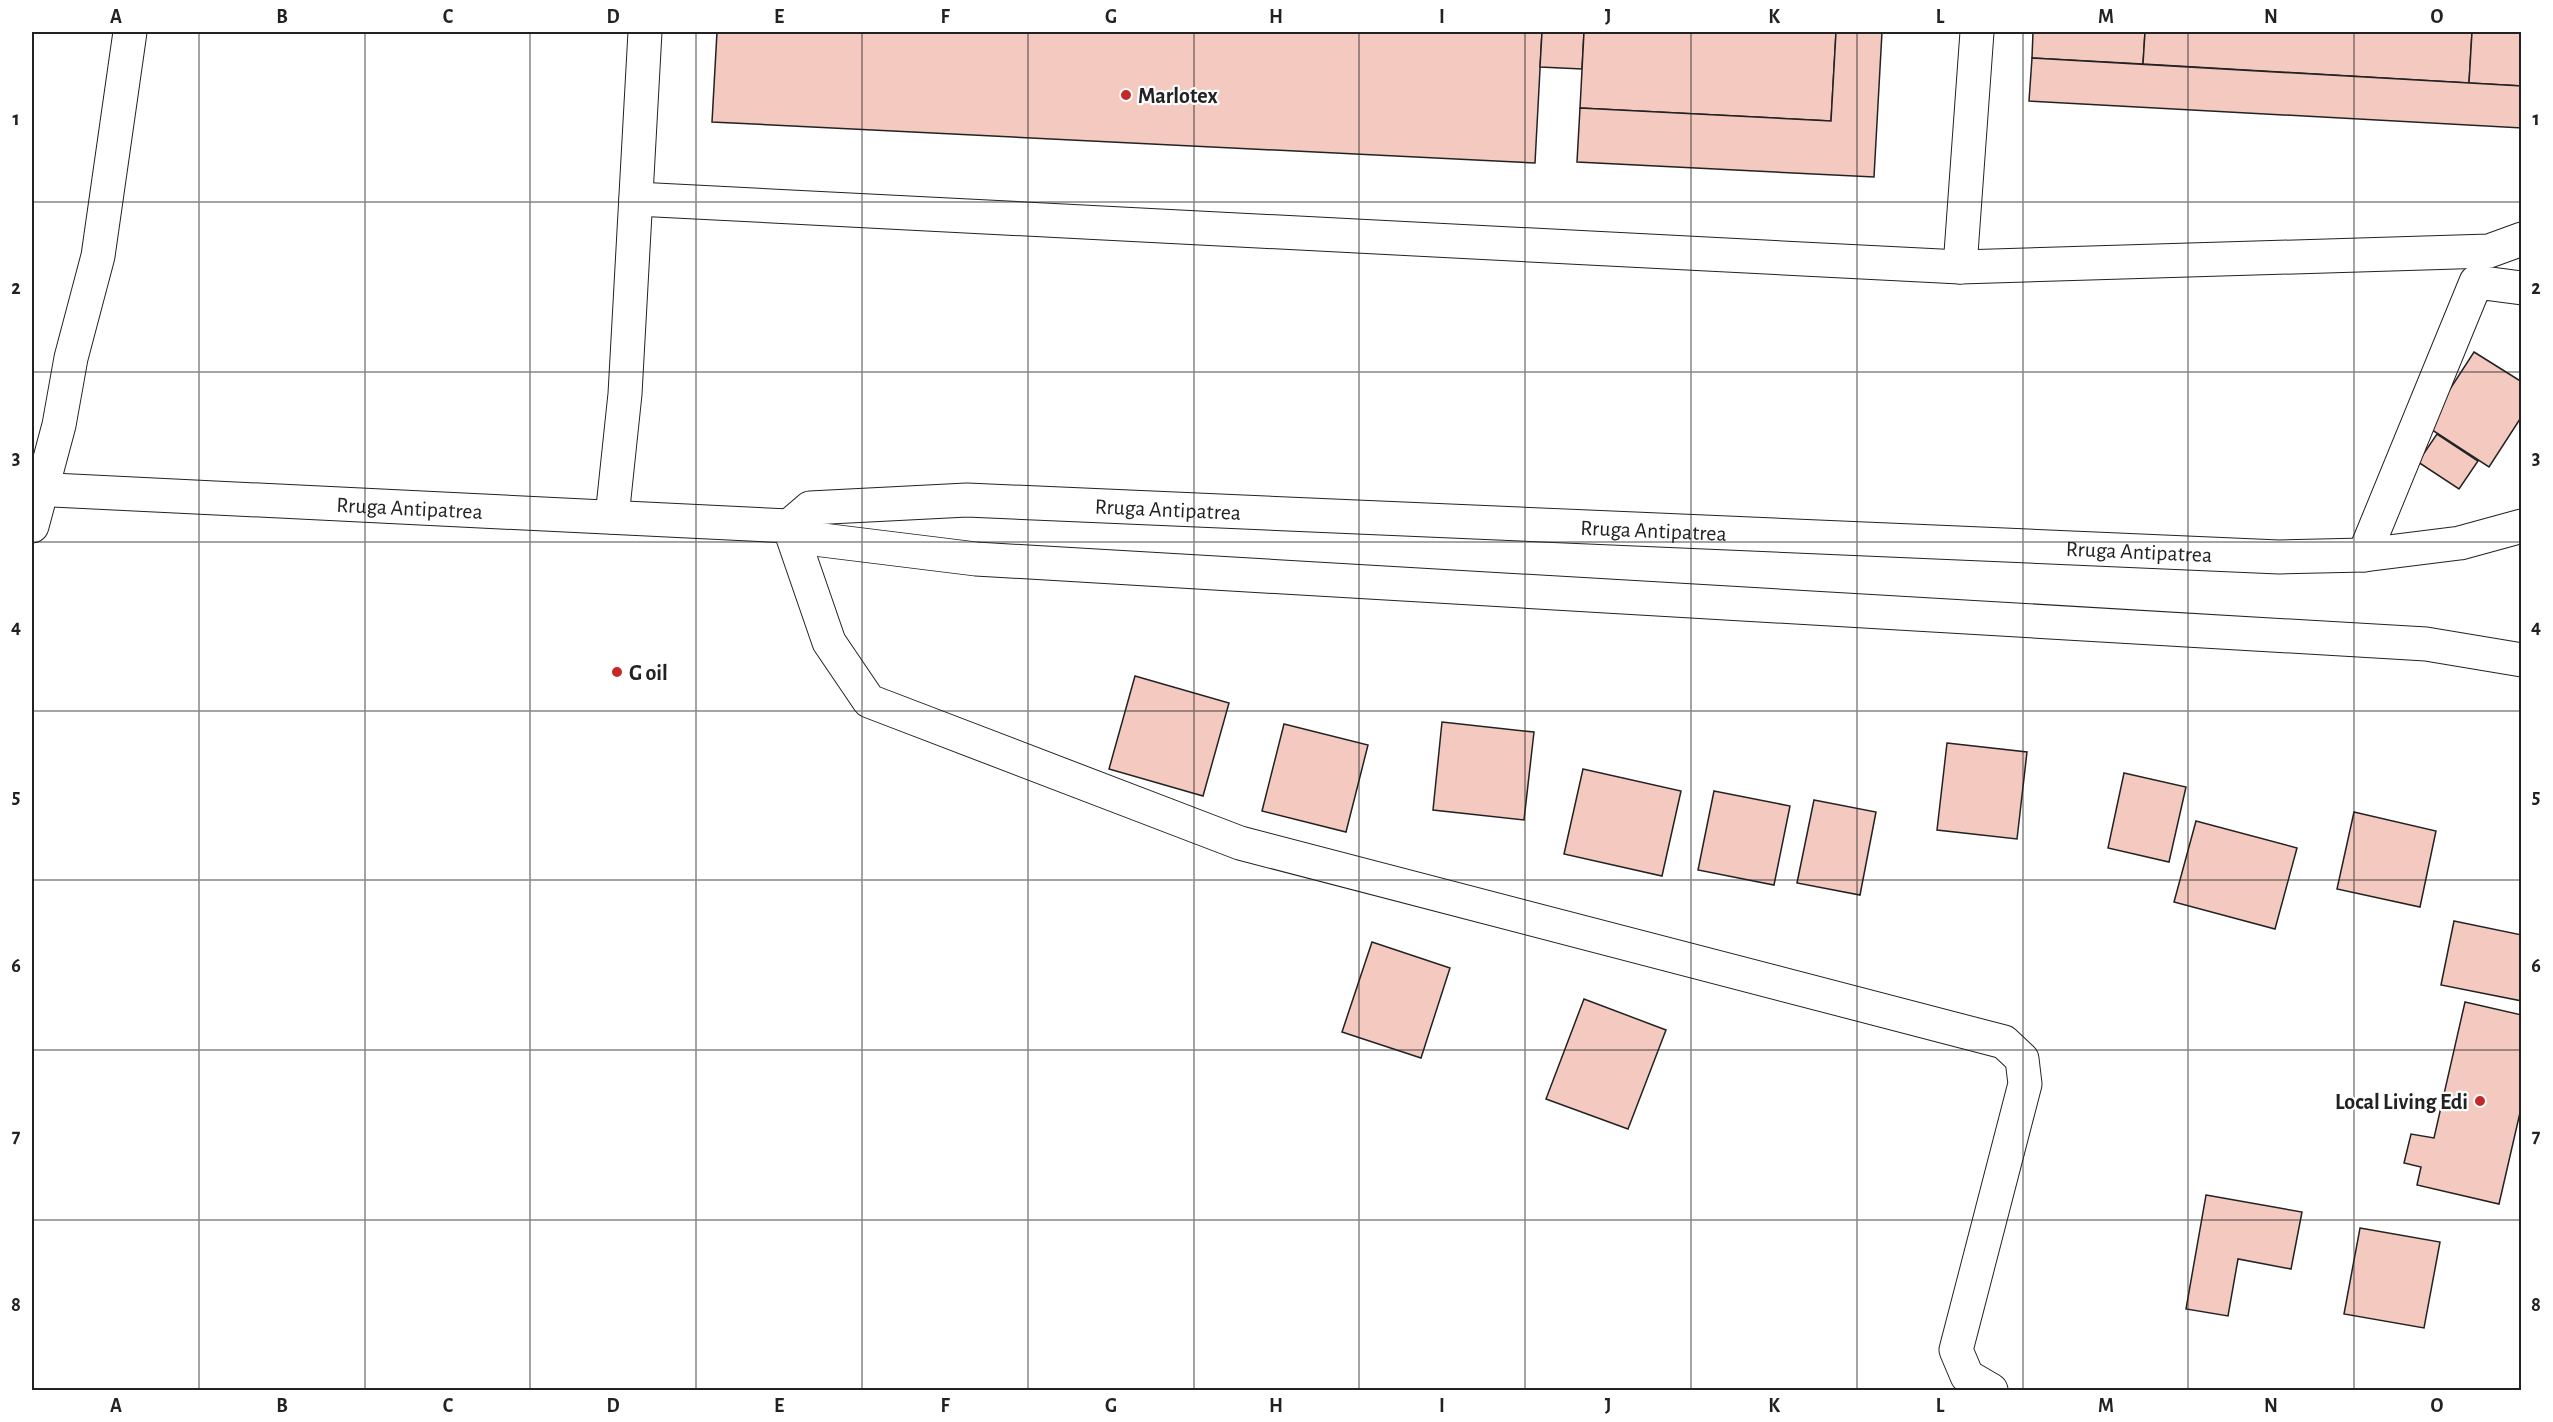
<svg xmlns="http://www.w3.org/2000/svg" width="2553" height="1422" viewBox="0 0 2553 1422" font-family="'Alegreya Sans',sans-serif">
	<rect width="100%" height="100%" fill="#fff"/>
	<g fill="#f3c9c0" stroke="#222" stroke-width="1.5">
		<path d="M717,32H1542L1535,163L712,122Z"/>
		<path d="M1542,32H1584L1582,69L1540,67Z"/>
		<path d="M1584,32H1836L1831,121L1580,108Z"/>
		<path d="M1836,32H1882L1874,177L1577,162L1580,108L1831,121Z"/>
		<path d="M2033,32H2145L2143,64L2032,58Z"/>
		<path d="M2145,32H2472L2469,83L2143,64Z"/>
		<path d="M2472,32H2522V86L2469,83Z"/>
		<path d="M2032,58L2522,86V128L2029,101Z"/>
		<path d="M2474,352L2522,382V416L2489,467L2426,426Z"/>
		<path d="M2437,434L2478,461L2459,489L2418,462Z"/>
		<path d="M1135,676L1229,703L1203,796L1109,769Z"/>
		<path d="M1442,722L1534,732L1524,820L1433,810Z"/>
		<path d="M1284,724L1368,745L1346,832L1262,811Z"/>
		<path d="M1947,743L2027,752L2017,839L1937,830Z"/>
		<path d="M1583,769L1681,791L1662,876L1564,854Z"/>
		<path d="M2124,773L2186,787L2169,862L2108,848Z"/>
		<path d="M1714,791L1790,806L1774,885L1698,870Z"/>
		<path d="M1814,800L1876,812L1860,895L1797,883Z"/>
		<path d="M2354,812L2436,831L2420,907L2337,889Z"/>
		<path d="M2196,821L2297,848L2275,929L2174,902Z"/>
		<path d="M2454,921L2522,935V1001L2441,985Z"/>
		<path d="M1372,942L1450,968L1421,1058L1342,1032Z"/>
		<path d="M1584,999L1666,1030L1628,1129L1546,1099Z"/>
		<path d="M2465,1002L2522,1015V1104L2499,1204L2417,1185L2421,1167L2404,1163L2411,1134L2434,1138Z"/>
		<path d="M2206,1195L2302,1212L2291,1269L2238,1259L2228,1316L2186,1309Z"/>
		<path d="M2360,1228L2440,1242L2424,1328L2344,1314Z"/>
	</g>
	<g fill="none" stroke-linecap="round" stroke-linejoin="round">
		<g stroke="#222" stroke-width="35">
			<g id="minor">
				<path d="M636,199L1960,267L2489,251L2522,239"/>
				<path d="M1960,267L1977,32"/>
				<path d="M612,517L625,394L645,32"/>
				<path d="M32,526L59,425L71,358L98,256L130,32"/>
				<path d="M789,526L829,642L869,701L1240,843L2004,1042L2022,1059L2025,1084L1956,1350L1967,1376L1991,1390"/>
				<path d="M2364,555L2476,282L2522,288"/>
			</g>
		</g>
		<g stroke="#222" stroke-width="35">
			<g id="major">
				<path id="s1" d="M32,489L789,526L806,538L976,559L2426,644L2522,660"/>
				<path id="s2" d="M789,526L810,508L967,500L2279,557L2364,555L2460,543L2522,526"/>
			</g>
		</g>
		<use href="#minor" stroke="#fff" stroke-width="33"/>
		<use href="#major" stroke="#fff" stroke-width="33"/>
	</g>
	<path fill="none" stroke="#222" stroke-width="1.5" stroke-opacity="0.55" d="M199,32V1390M365,32V1390M530,32V1390M696,32V1390M862,32V1390M1028,32V1390M1194,32V1390M1359,32V1390M1525,32V1390M1691,32V1390M1857,32V1390M2023,32V1390M2188,32V1390M2354,32V1390M32,202H2522M32,372H2522M32,542H2522M32,711H2522M32,880H2522M32,1050H2522M32,1220H2522"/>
	<g fill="#c62828" stroke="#fff" stroke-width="2">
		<circle cx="1126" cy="95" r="6"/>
		<circle cx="617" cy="672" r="6"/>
		<circle cx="2480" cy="1101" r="6"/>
	</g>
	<g text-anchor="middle" stroke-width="4.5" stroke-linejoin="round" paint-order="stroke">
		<g font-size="22" font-weight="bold" fill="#222" stroke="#fff" text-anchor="start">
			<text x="1138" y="103">Marlotex</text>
			<text x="629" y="680">G oil</text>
			<text x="2468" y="1109" text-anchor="end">Local Living Edi</text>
		</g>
		<g font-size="22" fill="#222" stroke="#fff">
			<text dy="8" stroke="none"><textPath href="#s1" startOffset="378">Rruga Antipatrea</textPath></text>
			<text dy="8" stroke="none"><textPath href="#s2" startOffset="386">Rruga Antipatrea</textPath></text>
			<text dy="8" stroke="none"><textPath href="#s2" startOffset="872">Rruga Antipatrea</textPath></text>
			<text dy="8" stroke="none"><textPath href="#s2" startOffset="1358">Rruga Antipatrea</textPath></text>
		</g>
	</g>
	<rect width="2553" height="1422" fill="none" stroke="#ffffff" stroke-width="66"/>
	<rect x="33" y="33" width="2487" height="1356" fill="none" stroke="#222" stroke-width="2"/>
	<g font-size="20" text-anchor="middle" font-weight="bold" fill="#222">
		<text x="116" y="23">A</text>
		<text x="282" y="23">B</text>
		<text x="448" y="23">C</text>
		<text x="613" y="23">D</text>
		<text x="779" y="23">E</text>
		<text x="945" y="23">F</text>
		<text x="1111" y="23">G</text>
		<text x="1276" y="23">H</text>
		<text x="1442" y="23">I</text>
		<text x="1608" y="23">J</text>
		<text x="1774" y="23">K</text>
		<text x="1940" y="23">L</text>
		<text x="2106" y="23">M</text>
		<text x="2271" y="23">N</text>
		<text x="2437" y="23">O</text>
		<text x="16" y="125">1</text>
		<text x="2536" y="125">1</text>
		<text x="16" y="294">2</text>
		<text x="2536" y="294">2</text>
		<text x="16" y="464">3</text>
		<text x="2536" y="464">3</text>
		<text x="16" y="633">4</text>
		<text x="2536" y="633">4</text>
		<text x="16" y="803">5</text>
		<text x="2536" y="803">5</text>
		<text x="16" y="972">6</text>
		<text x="2536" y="972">6</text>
		<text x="16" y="1142">7</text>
		<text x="2536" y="1142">7</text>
		<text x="16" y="1311">8</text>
		<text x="2536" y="1311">8</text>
		<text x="116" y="1412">A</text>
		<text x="282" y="1412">B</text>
		<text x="448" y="1412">C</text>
		<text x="613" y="1412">D</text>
		<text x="779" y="1412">E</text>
		<text x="945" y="1412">F</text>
		<text x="1111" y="1412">G</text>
		<text x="1276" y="1412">H</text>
		<text x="1442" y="1412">I</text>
		<text x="1608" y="1412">J</text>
		<text x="1774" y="1412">K</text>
		<text x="1940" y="1412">L</text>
		<text x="2106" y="1412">M</text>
		<text x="2271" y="1412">N</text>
		<text x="2437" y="1412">O</text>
	</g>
</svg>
